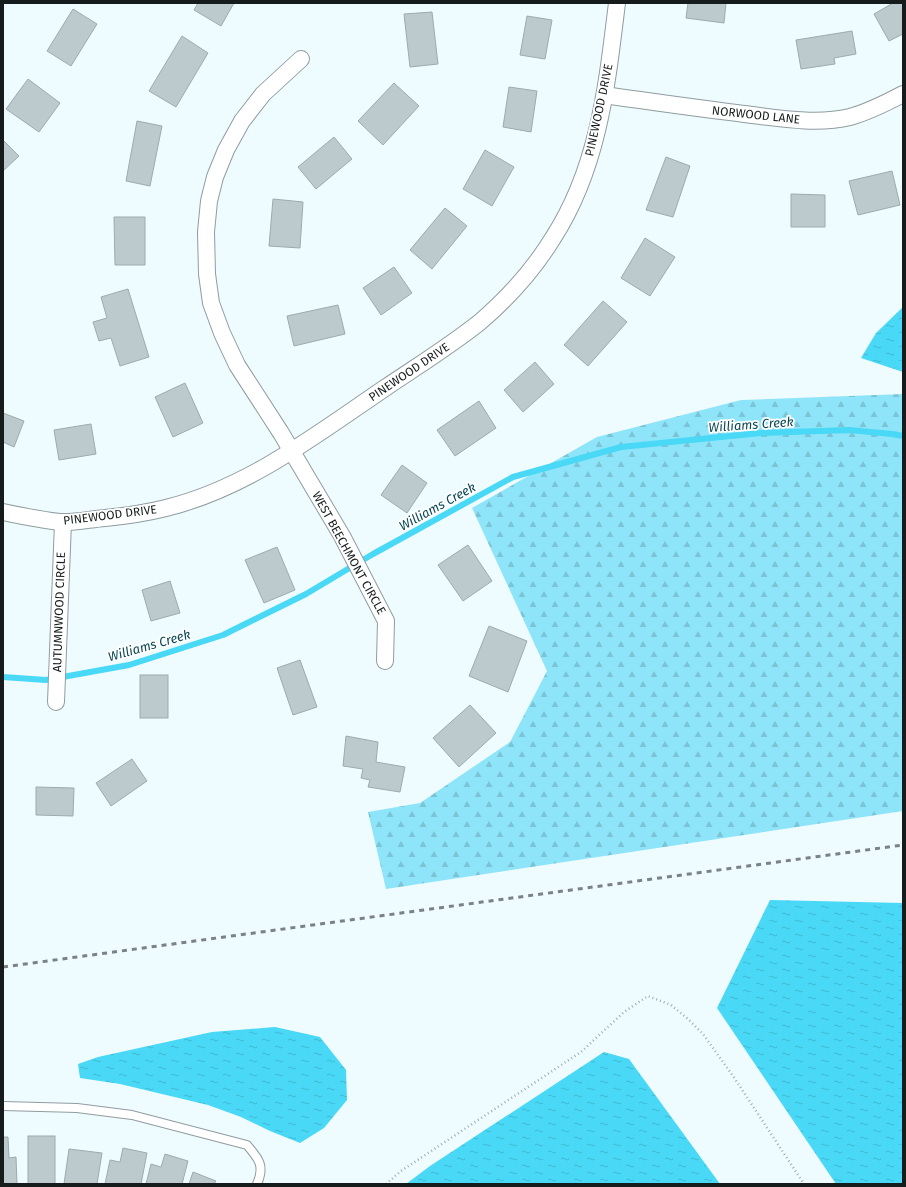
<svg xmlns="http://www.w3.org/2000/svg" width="906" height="1187" viewBox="0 0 906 1187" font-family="'Fira Sans',sans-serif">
	<defs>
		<pattern id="forest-firs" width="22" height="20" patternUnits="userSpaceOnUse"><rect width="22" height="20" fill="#8ee5f9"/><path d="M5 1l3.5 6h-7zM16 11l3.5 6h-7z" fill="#7ac4d5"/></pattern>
		<pattern id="water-ripples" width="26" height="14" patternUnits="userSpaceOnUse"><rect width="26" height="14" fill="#49d8f5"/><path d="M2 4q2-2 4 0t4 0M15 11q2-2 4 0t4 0" fill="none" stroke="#3fb9d1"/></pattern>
	</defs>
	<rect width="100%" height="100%" fill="#effcff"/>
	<path fill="url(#forest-firs)" d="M903,394V811L386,889L368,812L420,803L510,742L547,671L472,508L597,437L741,400Z"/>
	<g fill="url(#water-ripples)">
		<path d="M903,307V372L861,358L876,333Z"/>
		<path d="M770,900L903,903V1184H836L717,1008Z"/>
		<path d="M275,1027L320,1037L346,1070L347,1100L324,1128L300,1143L270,1131L241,1117L208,1105L120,1084L80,1078L78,1064L98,1057L212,1032Z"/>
		<path d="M604,1052L629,1059L720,1184H406L430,1166Z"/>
	</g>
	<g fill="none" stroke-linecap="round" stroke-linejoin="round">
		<path stroke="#49d8f5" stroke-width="6" d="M3,677L46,680L129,665L223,635L306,594L373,554L513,477L621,447L761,433L849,430L892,434L903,436"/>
	</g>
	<g fill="#bdcacd" stroke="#9eaaad">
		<path d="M198,3H234L221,26L194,10Z"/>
		<path d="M688,3H726L724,23L686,18Z"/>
		<path d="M893,3H903V34L889,41L874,14Z"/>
		<path d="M73,9L97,24L71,66L47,51Z"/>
		<path d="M432,12L438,64L410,67L404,14Z"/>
		<path d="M527,16L552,20L545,59L520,55Z"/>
		<path d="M852,31L856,54L834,58L835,64L801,69L796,40Z"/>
		<path d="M182,36L208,53L176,107L149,91Z"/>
		<path d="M28,79L60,103L39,132L6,109Z"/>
		<path d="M394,83L419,106L383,145L358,121Z"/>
		<path d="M509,87L537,91L531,132L503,127Z"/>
		<path d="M137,121L162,126L150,186L126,181Z"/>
		<path d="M334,137L352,159L316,189L298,167Z"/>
		<path d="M3,140L19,156L3,171Z"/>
		<path d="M485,150L514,167L492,206L463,189Z"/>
		<path d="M666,157L690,166L673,217L646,210Z"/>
		<path d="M892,171L900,205L858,215L849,181Z"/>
		<path d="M791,194L825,195V227H791Z"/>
		<path d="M273,199L303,202L300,248L269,246Z"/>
		<path d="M445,208L467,226L432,269L410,250Z"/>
		<path d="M114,217H145V265H115Z"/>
		<path d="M645,238L675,257L650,296L621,278Z"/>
		<path d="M394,267L412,293L381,315L363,288Z"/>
		<path d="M128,289L149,357L120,366L111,338L99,341L93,322L107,318L101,297Z"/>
		<path d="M603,301L627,322L588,366L564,345Z"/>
		<path d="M338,305L345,334L294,346L287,316Z"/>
		<path d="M535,362L554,384L523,412L504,390Z"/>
		<path d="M185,383L203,423L173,437L155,397Z"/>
		<path d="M479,401L496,428L455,456L437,430Z"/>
		<path d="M3,413L24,421L14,447L3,442Z"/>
		<path d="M91,424L96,454L59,460L54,430Z"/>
		<path d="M402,465L427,483L407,513L381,495Z"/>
		<path d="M468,545L492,581L463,601L438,565Z"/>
		<path d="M277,547L295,590L264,603L245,560Z"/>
		<path d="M170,581L180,613L151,621L142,590Z"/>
		<path d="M489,626L527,641L508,692L469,676Z"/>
		<path d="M300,660L317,707L293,715L277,668Z"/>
		<rect x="140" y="675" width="28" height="43"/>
		<path d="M470,705L496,733L459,767L433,738Z"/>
		<path d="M346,736L378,742L376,762L405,767L400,792L368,787L370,780L361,778L363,769L343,766Z"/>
		<path d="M132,759L147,781L111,806L96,783Z"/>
		<path d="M36,787L74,788L73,816L36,815Z"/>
		<rect x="28" y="1136" width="27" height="48"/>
		<path d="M3,1137H8L9,1158L16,1157L17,1184H3Z"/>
		<path d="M123,1148L147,1153L141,1184H105L110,1160L120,1162Z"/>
		<path d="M69,1149L102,1153L97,1184H64Z"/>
		<path d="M165,1154L188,1161L182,1184H146L151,1164L161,1167Z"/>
		<path d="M193,1172L216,1181L214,1184H189Z"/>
	</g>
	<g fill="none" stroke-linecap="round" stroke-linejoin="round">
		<g stroke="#909c9f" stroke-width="10">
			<path id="service" d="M3,1106L77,1108L132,1115L247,1145C259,1159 265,1166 257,1184"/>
		</g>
		<g stroke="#909c9f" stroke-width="18">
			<g id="minor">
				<path d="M301,59L263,94L242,121L226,150L215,177L209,201L206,232L207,274L211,303L222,333L237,365L281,433L342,536L386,621L385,661"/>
				<path d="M605,95C651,102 698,108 744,114C778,118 816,125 850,117C868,112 886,103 903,94"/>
				<path d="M3,512C22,516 41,520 60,522C74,523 91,519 105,518C126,516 146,513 166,508C248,488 317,434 385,388C416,367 450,346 480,322C508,298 534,269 553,238C599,167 607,84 617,3"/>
				<path d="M56,702L63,522"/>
			</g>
		</g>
		<path stroke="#a1abae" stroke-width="2.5" stroke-dasharray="1 3" stroke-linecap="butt" d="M386,1184L401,1171L581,1052L624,1012L648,996L671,1005L688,1019L703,1034L735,1079L804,1184"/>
		<use href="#service" stroke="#fff" stroke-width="8"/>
		<use href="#minor" stroke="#fff" stroke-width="16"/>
		<path stroke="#7a8284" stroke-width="3" stroke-dasharray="5 5" stroke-linecap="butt" d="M3,967L903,845"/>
	</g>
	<g text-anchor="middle" stroke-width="3.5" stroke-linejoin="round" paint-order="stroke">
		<g font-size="12" fill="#161b1c" stroke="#fff">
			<text transform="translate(599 110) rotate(-78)" y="4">PINEWOOD DRIVE</text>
			<text transform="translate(756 115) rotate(6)" y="4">NORWOOD LANE</text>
			<text transform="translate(409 372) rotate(-34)" y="4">PINEWOOD DRIVE</text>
			<text transform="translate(110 515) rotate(-7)" y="4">PINEWOOD DRIVE</text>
			<text transform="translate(349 553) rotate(61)" y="4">WEST BEECHMONT CIRCLE</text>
			<text transform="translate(59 612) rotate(-88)" y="4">AUTUMNWOOD CIRCLE</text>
		</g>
		<g font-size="13" font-style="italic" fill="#094955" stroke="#fff">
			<text transform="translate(751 424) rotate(-4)" y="5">Williams Creek</text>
			<text transform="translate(437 506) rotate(-29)" y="5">Williams Creek</text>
			<text transform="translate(149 645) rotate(-16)" y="5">Williams Creek</text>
		</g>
	</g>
	<rect width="906" height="1187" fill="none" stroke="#161b1c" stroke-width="8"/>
</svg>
